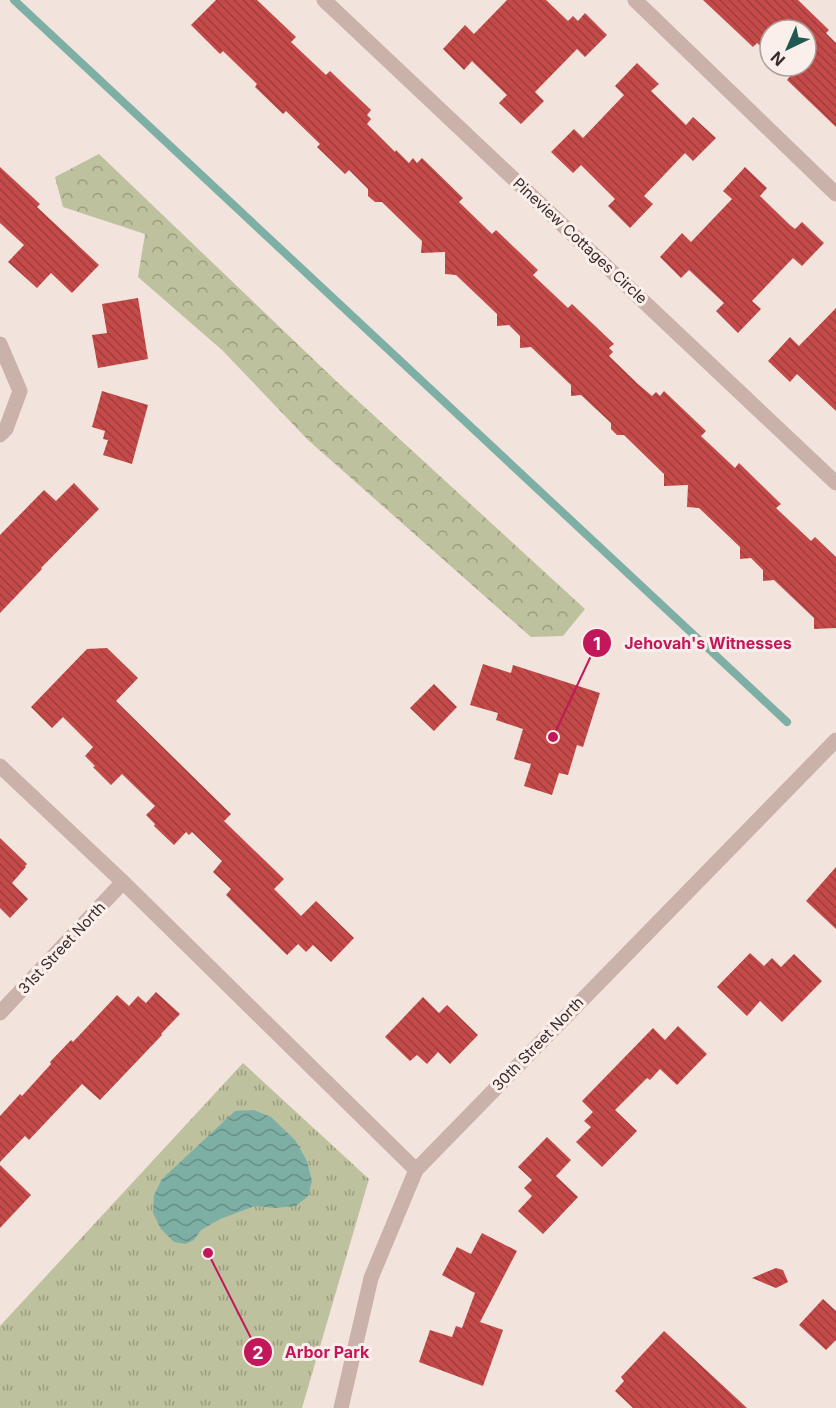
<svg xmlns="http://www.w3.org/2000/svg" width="836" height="1408" viewBox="0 0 836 1408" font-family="Inter,sans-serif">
	<defs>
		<pattern id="forest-crowns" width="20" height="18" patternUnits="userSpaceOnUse" patternTransform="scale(1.5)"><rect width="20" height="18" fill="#bec19d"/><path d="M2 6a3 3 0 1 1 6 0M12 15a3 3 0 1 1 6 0" fill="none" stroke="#9b9d80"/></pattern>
		<pattern id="park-tufts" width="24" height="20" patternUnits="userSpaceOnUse" patternTransform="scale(1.5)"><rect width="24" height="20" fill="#bec19d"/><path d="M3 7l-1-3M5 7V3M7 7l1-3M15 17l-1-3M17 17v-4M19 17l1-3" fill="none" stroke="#9b9d80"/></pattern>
		<pattern id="water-waves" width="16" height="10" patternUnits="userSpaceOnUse" patternTransform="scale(1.5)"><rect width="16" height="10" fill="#7dafa5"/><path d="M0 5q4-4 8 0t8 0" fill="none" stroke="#678f86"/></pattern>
		<pattern id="building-back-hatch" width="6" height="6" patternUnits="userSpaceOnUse" patternTransform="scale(1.5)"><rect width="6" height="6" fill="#c44a49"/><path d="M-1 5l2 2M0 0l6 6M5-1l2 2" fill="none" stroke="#a03e3d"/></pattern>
	</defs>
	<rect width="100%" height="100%" fill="#f2e3dd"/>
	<path fill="url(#forest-crowns)" d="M99,154L334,379L585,609L563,636L531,637L308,440L222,350L138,277L145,234L63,207L55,177Z"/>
	<path fill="url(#park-tufts)" d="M243,1063L369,1179L302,1408H0V1326Z"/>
	<path fill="url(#water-waves)" d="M254,1110L271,1117L295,1140L307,1161L312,1181L308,1196L296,1206L275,1208L255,1206L220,1219L201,1230L194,1240L185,1244L174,1242L161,1229L153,1213L154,1195L162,1179L235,1111Z"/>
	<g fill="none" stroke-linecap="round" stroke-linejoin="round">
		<path stroke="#7dafa5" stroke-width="8" d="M14,0L787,722"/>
	</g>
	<g fill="url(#building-back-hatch)">
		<path d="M216,0H257L296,37L291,42L326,75L330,71L371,110L367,115L371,119L367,124L395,152L396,150L409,163L413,158L417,163L422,158L463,198L459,202L492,234L496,230L538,270L533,275L568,308L572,304L614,344L609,348L613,352L609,356L638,384L652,396L656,392L660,396L664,391L706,431L701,436L735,468L739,463L781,504L776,508L811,541L815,537L836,557V628L814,629V618L774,580L763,581V570L751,558L740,559V547L699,508L687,507L688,485L664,486V474L624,435H617L611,429V423L581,395L571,396V385L531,347L520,348V336L509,325L497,326V314L456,275L445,274V252L421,253L422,241L382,202H375L368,196V189L349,170L345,174L317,147L320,144L286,111L283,114L255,87L257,84L223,51L220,54L191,25Z"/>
		<path d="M507,0H546L568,21L573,16L578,21L585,13L607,35L585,57L577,49L535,92L544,101L521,124L499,103L507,95L477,66L472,61L464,70L443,49L465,25L474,34Z"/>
		<path d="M703,0H798L829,30L826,33L836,43V127L787,80L791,75L782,66H806V30H770V54L757,43L753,47Z"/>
		<path d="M637,63L659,84L651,91L681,120L686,125L693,117L716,138L693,161L685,153L644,196L653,204L630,228L608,206L615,199L581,165L573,173L551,152L574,129L583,138L624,95L615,86Z"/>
		<path d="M0,167L40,204L37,207L99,265L72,293L51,273L37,288L8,262L24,245L0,223Z"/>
		<path d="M745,167L767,188L760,196L790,225L795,229L802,222L824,243L802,266L793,258L752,301L761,309L738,333L716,311L724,303L689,270L681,278L660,257L682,233L691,242L732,199L723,191Z"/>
		<path d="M138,298L148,359L98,368L92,335L107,333L102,304Z"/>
		<path d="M836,308V411L797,374L790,382L768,361L790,337L799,346Z"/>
		<path d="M102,391L148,405L132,464L103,455L108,440L103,439L105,431L92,427Z"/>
		<path d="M74,483L99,509L41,568L42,569L0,613V535L44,490L56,501Z"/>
		<path d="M107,648L138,678L116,701L231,814L224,821L284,879L274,889L301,916L316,901L354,938L331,962L313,945L306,952L298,944L287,955L226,895L231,889L213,872L222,861L192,832L189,835L186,832L174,845L154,826L155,824L146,815L155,806L122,774L111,785L93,767L95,766L85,756L93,747L63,717L52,728L31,707L87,649Z"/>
		<path d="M483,664L511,673L513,665L600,693L583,747L577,745L568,775L559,773L552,795L524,786L531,764L514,759L523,729L496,720L498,713L470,705Z"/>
		<path d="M434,684L457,707L434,731L410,708Z"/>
		<path d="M0,838L27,864L25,866L26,867L12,883L28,899L10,918L0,908Z"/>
		<path d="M836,867V929L806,901Z"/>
		<path d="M750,953L764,966L772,958L781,967L794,954L822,981L782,1022L760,1001L747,1016L717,987Z"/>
		<path d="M156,992L180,1014L161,1034L162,1035L100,1100L82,1084L29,1140L25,1136L0,1162V1116L20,1094L22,1096L51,1064L50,1062L71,1040L73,1042L117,995L129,1006L138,996L146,1003Z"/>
		<path d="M423,997L439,1013L447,1005L478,1035L450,1064L438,1052L427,1064L417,1055L410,1061L385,1037Z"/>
		<path d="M678,1026L707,1054L677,1085L660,1069L650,1080L647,1078L615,1110L637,1131L602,1167L576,1142L591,1127L584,1121L593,1112L582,1101L653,1028L665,1040Z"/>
		<path d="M547,1137L571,1160L556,1176L578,1197L543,1234L518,1211L532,1196L524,1188L532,1180L518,1167Z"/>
		<path d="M0,1165L31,1195L0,1228Z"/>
		<path d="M482,1233L517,1251L480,1322L503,1330L483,1386L419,1362L430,1330L452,1337L456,1326L462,1328L475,1293L442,1275L457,1247L471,1254Z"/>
		<path d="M776,1268L783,1270L788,1282L776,1288L752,1278Z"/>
		<path d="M823,1299L836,1311V1340L826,1350L799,1325Z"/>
		<path d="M664,1331L747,1408H633L615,1391L624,1381L621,1377Z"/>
	</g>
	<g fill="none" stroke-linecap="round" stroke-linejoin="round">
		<g stroke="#cab1a9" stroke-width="15">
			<path d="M324,0L836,483"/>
			<path d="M635,0L836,194"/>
			<path d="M0,344L20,391L6,429L0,435"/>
			<path d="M0,766L123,882L416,1170"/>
			<path d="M0,1013L123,882"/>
			<path d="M341,1408L371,1278L416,1170L836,740"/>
		</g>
	</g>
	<g text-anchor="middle" stroke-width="6" stroke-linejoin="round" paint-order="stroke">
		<g font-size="15" fill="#382a29" stroke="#faefea">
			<text transform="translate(580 241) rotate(43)" y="5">Pineview Cottages Circle</text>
			<text transform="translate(62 948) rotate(-47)" y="5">31st Street North</text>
			<text transform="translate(538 1044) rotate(-46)" y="5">30th Street North</text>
		</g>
	</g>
	<path fill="none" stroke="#c2185b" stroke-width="2" d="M553 737L597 643M208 1253L258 1352"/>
	<g fill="#c2185b" stroke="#faefea" stroke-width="2">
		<circle cx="553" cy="737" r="6"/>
		<circle cx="208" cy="1253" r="6"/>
		<circle cx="597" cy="643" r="15"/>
		<circle cx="258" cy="1352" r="15"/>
	</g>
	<g font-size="18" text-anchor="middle" font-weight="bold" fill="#fff">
		<text x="597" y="650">1</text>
		<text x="258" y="1359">2</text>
	</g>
	<g font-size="16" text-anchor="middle" font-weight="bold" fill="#c2185b" stroke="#faefea" stroke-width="6" stroke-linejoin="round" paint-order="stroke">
		<text x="708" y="649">Jehovah's Witnesses</text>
		<text x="327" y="1358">Arbor Park</text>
	</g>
	<g transform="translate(788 48) rotate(224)"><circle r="28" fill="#faefea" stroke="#aca09d" stroke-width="1.5"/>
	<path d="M0-4.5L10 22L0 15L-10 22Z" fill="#1f594f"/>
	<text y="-9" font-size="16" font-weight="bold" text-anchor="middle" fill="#382a29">N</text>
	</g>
</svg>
